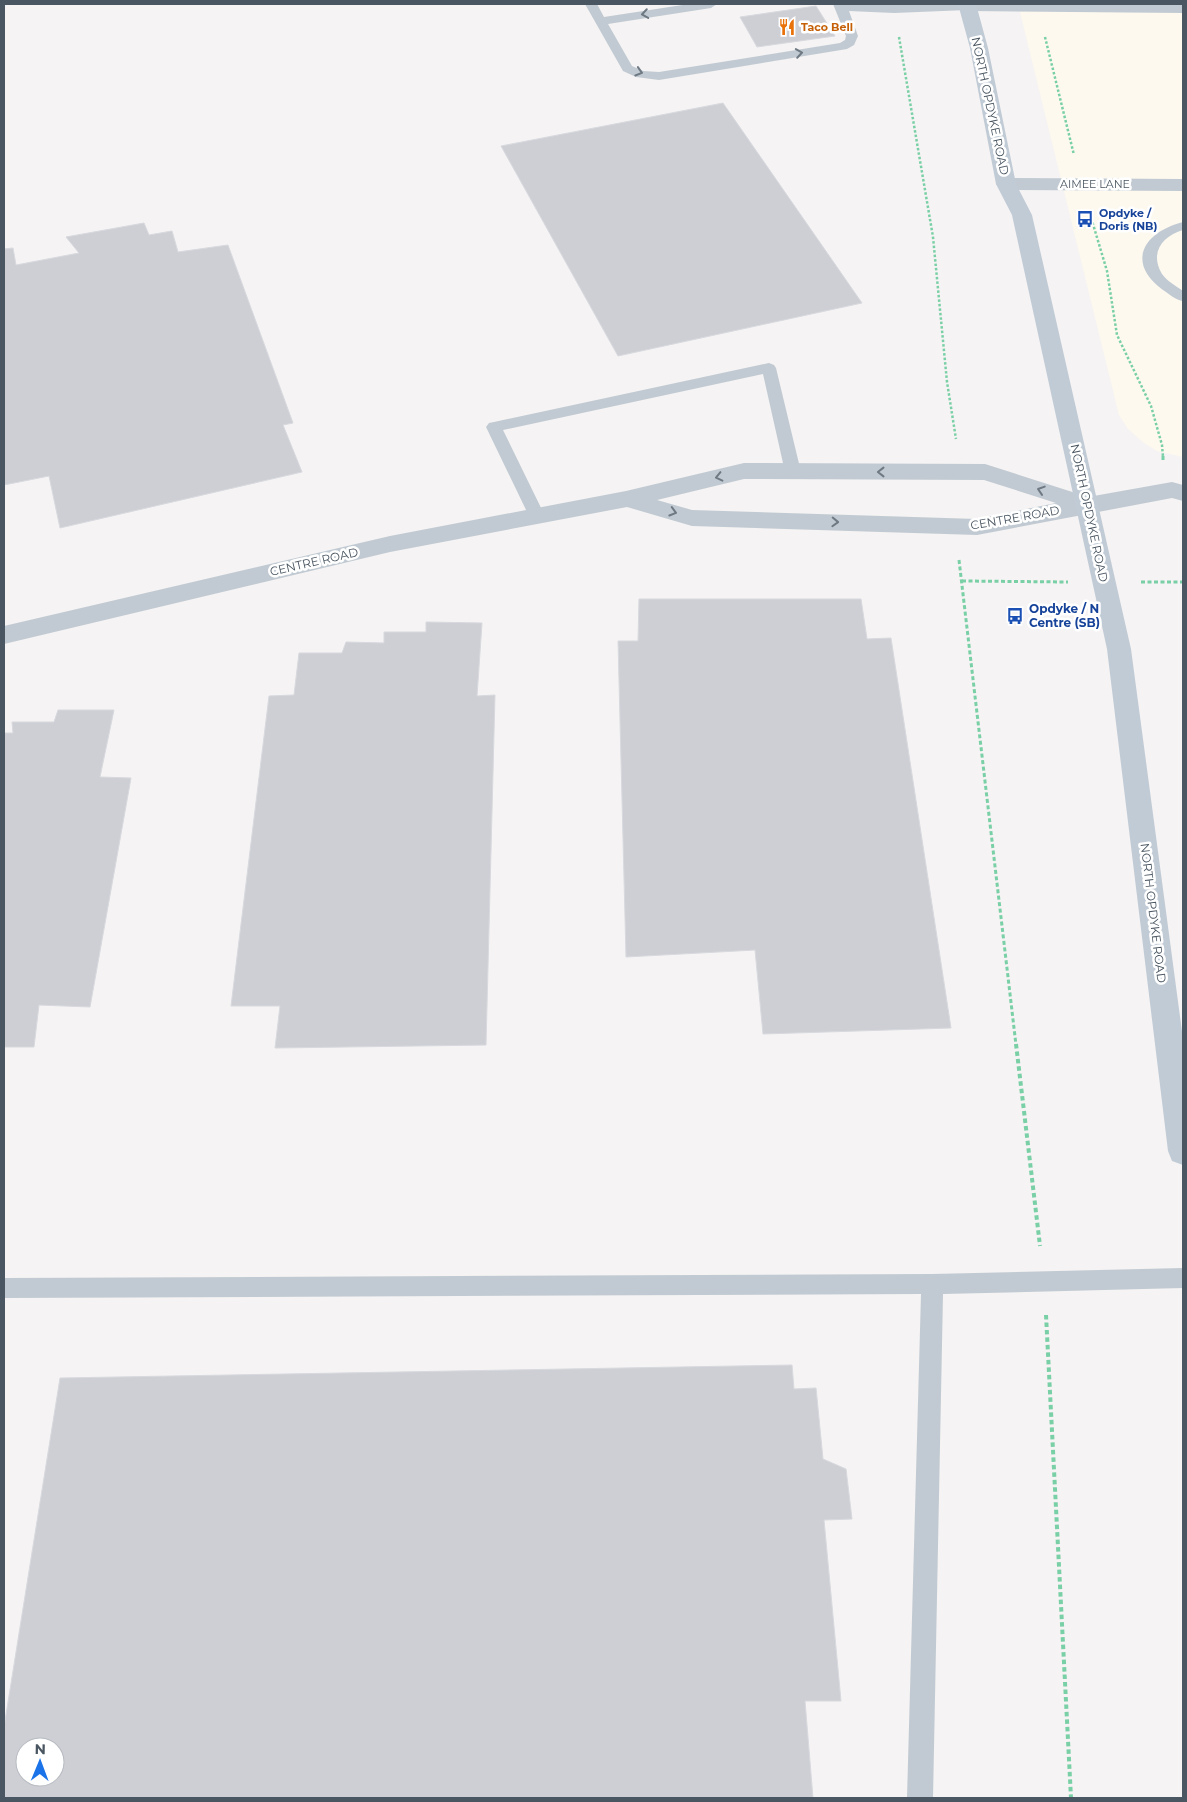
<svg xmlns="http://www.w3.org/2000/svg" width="1187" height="1802" viewBox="0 0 1187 1802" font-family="Montserrat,sans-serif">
	<rect width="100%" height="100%" fill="#f5f3f3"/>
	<path fill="#fdf9ef" d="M1018,4H1183V457L1157,451L1144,443L1128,429L1119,415Z"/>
	<g fill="#cdcfd5" stroke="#d7d9de" fill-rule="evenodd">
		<path d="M816,6L835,36L757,47L740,17Z"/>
		<path d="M723,103L862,303L618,356L501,146Z"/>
		<path d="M144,223L149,235L172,231L178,252L228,245L293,423L283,425L302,472L60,528L49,476L4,485V249L13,248L16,265L79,253L66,237Z"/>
		<path d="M639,599H861L867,639L891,638L951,1028L763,1034L755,950L626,957L618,641H638Z"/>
		<path d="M426,622L482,623L477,696L495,695L486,1045L275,1048L280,1006H231L269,696L294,695L299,653H342L346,642L384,643V632H426Z"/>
		<path d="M58,710H114L100,777L131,778L90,1007L39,1005L34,1047H4V733H13L12,722H54Z"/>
		<path d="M792,1365L794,1389L816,1388L823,1459L846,1469L852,1519L824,1520L841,1701H805L813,1798H4V1727L60,1378ZM25,1747H55V1777H25Z"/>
	</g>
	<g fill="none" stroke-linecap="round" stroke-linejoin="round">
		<g stroke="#7ad0a6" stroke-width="2.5" stroke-dasharray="2.5 2" stroke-linecap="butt">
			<path d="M899,37L933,237L947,382L956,439"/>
			<path d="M1045,37L1074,155"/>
			<path d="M1090,214L1107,271L1117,335L1151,406L1162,445L1163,457"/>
		</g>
		<g stroke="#7ad0a6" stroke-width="3" stroke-dasharray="4 2.5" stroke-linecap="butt">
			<path d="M1163,456V460"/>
			<path d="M959,560L1016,1045"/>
			<path d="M962,581L1068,582"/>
			<path d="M1141,582H1183"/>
		</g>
		<g stroke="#7ad0a6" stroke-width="4" stroke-dasharray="4.5 3" stroke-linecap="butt">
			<path d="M1016,1044L1040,1246"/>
			<path d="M1046,1315L1071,1798"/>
		</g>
		<g fill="#c1cad2" fill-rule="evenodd">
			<path d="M585,4H597L604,17L689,4H717L711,8L608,24L632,66L643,71L659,72L840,43L845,40L846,36L833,4L894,5L971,4L973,6L967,10L894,13L849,11L858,36L854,45L847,49L659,80L636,77L623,71Z"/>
			<path d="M1183,222V230C1163,236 1149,252 1162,274C1167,281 1176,286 1183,291V301C1176,300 1169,294 1163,290C1125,262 1144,232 1183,222Z"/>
			<path d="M769,363L774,365L776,368L801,472L798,476L793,477L788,476L785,472L763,374L503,430L545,516L543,520L537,521L531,520L529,516L486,427L489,423L494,422Z"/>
			<path d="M1183,1268V1288L943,1294L933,1798H907L921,1294L4,1298V1278L932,1274Z"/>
		</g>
		<g fill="#c1cad2" fill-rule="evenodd">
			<path d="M960,4H1183V13L967,11L961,10L958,6Z"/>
			<path d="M1006,178L1183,179V191L1006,190L999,188L996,184L999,180Z"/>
			<path d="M744,463L985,464L1088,497L1172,482L1183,485V501L1172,498L977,535L692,526L627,507L390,552L4,644V626L390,536L626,491ZM744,479L984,480L1056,503L977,519L692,510L657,500Z"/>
		</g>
		<path fill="#c1cbd6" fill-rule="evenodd" d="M958,4H976L988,48L1016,184L1032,215L1131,649L1183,1039V1165L1172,1161L1168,1151L1107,649L1012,215L996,184L970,48Z"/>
	</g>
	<defs><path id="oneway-chevron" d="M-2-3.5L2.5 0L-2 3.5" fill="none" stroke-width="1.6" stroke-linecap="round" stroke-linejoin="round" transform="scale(1.25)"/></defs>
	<g stroke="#6e7983">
		<use href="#oneway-chevron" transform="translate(645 14) rotate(171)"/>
		<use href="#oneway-chevron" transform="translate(799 53) rotate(-9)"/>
		<use href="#oneway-chevron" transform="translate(639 72) rotate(17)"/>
		<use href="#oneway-chevron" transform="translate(881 472) rotate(-180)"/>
		<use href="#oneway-chevron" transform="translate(719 477) rotate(167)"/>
		<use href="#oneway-chevron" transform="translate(1041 490) rotate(-162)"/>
		<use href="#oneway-chevron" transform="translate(673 512) rotate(16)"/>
		<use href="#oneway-chevron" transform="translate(835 522) rotate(2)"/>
	</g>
	<defs>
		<g id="restaurant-bare" transform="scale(1.35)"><path d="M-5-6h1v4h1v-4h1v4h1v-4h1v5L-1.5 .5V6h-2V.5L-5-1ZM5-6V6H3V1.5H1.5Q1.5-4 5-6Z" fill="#e8710a" stroke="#fff" stroke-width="2.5" paint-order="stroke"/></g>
		<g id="bus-bare" transform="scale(1.35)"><path d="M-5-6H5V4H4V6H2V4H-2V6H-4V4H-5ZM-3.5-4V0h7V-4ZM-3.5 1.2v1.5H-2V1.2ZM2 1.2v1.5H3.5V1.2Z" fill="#1a4fb4" stroke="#fff" stroke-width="2.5" paint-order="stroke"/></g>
	</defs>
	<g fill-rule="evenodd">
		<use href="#restaurant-bare" x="787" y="27"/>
		<use href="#bus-bare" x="1085" y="219"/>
		<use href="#bus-bare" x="1015" y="616"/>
	</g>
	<g text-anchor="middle" stroke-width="5" stroke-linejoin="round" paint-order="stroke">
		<g font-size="11" font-weight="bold" fill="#c56008" stroke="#fff" text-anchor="start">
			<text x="801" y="31">Taco Bell</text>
		</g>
		<g font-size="11" fill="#4a5661" stroke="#fff">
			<text x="1095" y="188">AIMEE LANE</text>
		</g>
		<g font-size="11" font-weight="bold" fill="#164399" stroke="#fff" text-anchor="start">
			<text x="1099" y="217">Opdyke /<tspan x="1099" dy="13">Doris (NB)</tspan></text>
		</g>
		<g font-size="12" fill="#4a5661" stroke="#fff">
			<text transform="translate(990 106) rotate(78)" y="4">NORTH OPDYKE ROAD</text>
			<text transform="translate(1089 513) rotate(78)" y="4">NORTH OPDYKE ROAD</text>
			<text transform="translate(1015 518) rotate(-10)" y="4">CENTRE ROAD</text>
			<text transform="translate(314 562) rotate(-13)" y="4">CENTRE ROAD</text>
			<text transform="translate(1153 913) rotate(83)" y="4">NORTH OPDYKE ROAD</text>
		</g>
		<g font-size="12" font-weight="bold" fill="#164399" stroke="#fff" text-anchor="start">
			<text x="1029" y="613">Opdyke / N<tspan x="1029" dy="14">Centre (SB)</tspan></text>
		</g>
	</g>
	<rect width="1187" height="1802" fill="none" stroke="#4a5661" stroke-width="10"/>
	<g transform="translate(40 1762) rotate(1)"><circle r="24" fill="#ffffff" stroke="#b7bbc0"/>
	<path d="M0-4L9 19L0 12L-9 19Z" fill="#1a73e8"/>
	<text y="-8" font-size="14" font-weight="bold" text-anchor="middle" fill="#4a5661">N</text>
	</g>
</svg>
